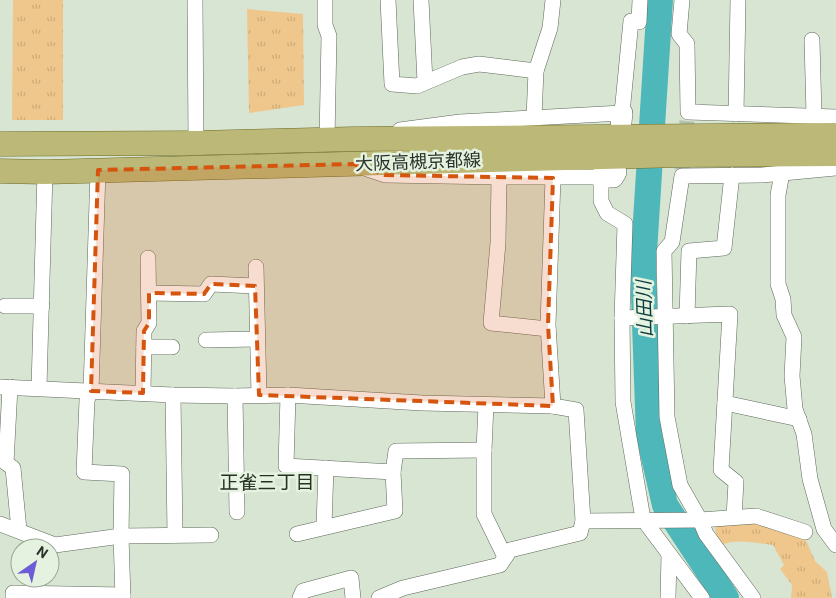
<svg xmlns="http://www.w3.org/2000/svg" width="836" height="598" viewBox="0 0 836 598" font-family="Roboto,'Noto Sans JP',sans-serif">
	<defs>
		<pattern id="park-tufts" width="24" height="20" patternUnits="userSpaceOnUse" patternTransform="scale(1.25)"><rect width="24" height="20" fill="#efc78c"/><path d="M3 7l-1-3M5 7V3M7 7l1-3M15 17l-1-3M17 17v-4M19 17l1-3" fill="none" stroke="#cdab79"/></pattern>
	</defs>
	<rect width="100%" height="100%" fill="#d8e5d3"/>
	<g fill="url(#park-tufts)">
		<path d="M13,0H63V120H12Z"/>
		<path d="M247,9L303,14L304,105L249,113Z"/>
		<path d="M727,523H764L803,533L815,561L827,572L832,598H791L792,585L780,569L784,565L773,545C756,543 737,538 721,545L717,539L715,527Z"/>
	</g>
	<g fill="none" stroke-linecap="round" stroke-linejoin="round">
		<path stroke="#4db7b9" stroke-width="26" d="M660,0L643,268L649,435L665,505L726,598"/>
		<path stroke="#b5c1b1" stroke-width="15" stroke-dasharray="15 8" stroke-linecap="butt" d="M682,170L687,121"/>
		<g stroke="#5d6859" stroke-width="16">
			<g id="street">
				<path d="M195,0L196,143"/>
				<path d="M325,0V25L329,36L327,140"/>
				<path d="M388,0L392,84L417,86L462,67L479,64L536,71"/>
				<path d="M421,0L425,82"/>
				<path d="M682,0L679,34L687,44L688,112L836,117"/>
				<path d="M812,40L814,116"/>
				<path d="M736,114L738,0"/>
				<path d="M534,117L536,71L550,28L553,0"/>
				<path d="M400,130L460,122L622,113L631,21L639,22L640,0"/>
				<path d="M367,169L385,175L499,177H601V201L607,213L625,224L622,318L623,402L643,519L702,598"/>
				<path d="M98,170L91,391L87,400L84,472L122,474L121,536L123,598"/>
				<path d="M782,173L778,195V284L783,299L784,315L794,337L792,376L795,409L804,434L810,479L824,529L836,545"/>
				<path d="M499,177L498,243L491,323L548,329"/>
				<path d="M256,267L259,395"/>
				<path d="M149,293L204,294L211,284L255,286"/>
				<path d="M5,306H42"/>
				<path d="M687,316L689,251L724,248L732,175"/>
				<path d="M622,318L730,314L721,470L736,482L734,517"/>
				<path d="M206,340L257,339"/>
				<path d="M144,347H172"/>
				<path d="M0,387L173,395L235,396L288,395L422,403L553,406"/>
				<path d="M10,387L6,463L13,468L19,530"/>
				<path d="M39,388L45,172"/>
				<path d="M143,393L144,331L149,323L148,258"/>
				<path d="M173,395L175,535"/>
				<path d="M288,395L286,466L393,472L395,511L297,534"/>
				<path d="M235,396L237,512"/>
				<path d="M725,403L799,419"/>
				<path d="M486,405L484,450V514L505,557"/>
				<path d="M393,472L396,451L484,450"/>
				<path d="M583,521L700,520L756,516L805,532"/>
				<path d="M0,524L55,545L121,536L211,535"/>
				<path d="M324,526L326,468"/>
				<path d="M13,598V593L123,595"/>
				<path d="M300,598L303,591L351,578L353,598"/>
				<path d="M379,598L403,588L500,565L510,550L580,533L583,521L576,410L553,406L548,325L553,178"/>
				<path d="M668,598L669,555"/>
				<path d="M753,598L706,534L700,520L680,485L667,417L664,251L672,242L682,176L762,175L836,168"/>
			</g>
		</g>
		<g stroke="#5d6859" stroke-width="22">
			<g id="secondary">
				<path d="M621,122L622,113"/>
				<path d="M601,177H613L616,172"/>
			</g>
		</g>
		<g stroke="#6d6b22" stroke-width="25">
			<g id="primary">
				<path d="M0,144L196,143L354,139L836,135"/>
				<path d="M0,171L45,172L679,155L836,154"/>
			</g>
		</g>
		<use href="#street" stroke="#fff" stroke-width="15"/>
		<use href="#secondary" stroke="#fff" stroke-width="21"/>
		<use href="#primary" stroke="#bcb978" stroke-width="24"/>
	</g>
	<path fill="#d5550f" fill-opacity="0.2" stroke="#d5550f" stroke-width="4" stroke-dasharray="10 6" stroke-linejoin="round" d="M354,164L385,175L553,178L548,325L553,406L259,395L255,286L211,284L204,294L149,293V323L144,331L143,393L91,391L98,170Z"/>
	<g text-anchor="middle" stroke-width="5" stroke-linejoin="round" paint-order="stroke">
		<g font-size="18" fill="#2b3029" stroke="#e5f2e0">
			<text transform="translate(418 162) rotate(-2)" y="6">大阪高槻京都線</text>
		</g>
		<g font-size="19" font-style="italic" fill="#0a3d3e" stroke="#e5f2e0">
			<text transform="translate(644 309) rotate(-92)" y="7">山田川</text>
		</g>
		<g font-size="19" fill="#273123" stroke="#e5f2e0">
			<text x="267" y="489">正雀三丁目</text>
		</g>
	</g>
	<g transform="translate(35 563) rotate(34)"><circle r="24" fill="#e5f2e0" stroke="#9ba497"/>
	<path d="M0-4L9 19L0 12L-9 19Z" fill="#6d5cd6"/>
	<text y="-8" font-size="14" font-weight="bold" text-anchor="middle" fill="#2b3029">N</text>
	</g>
</svg>
